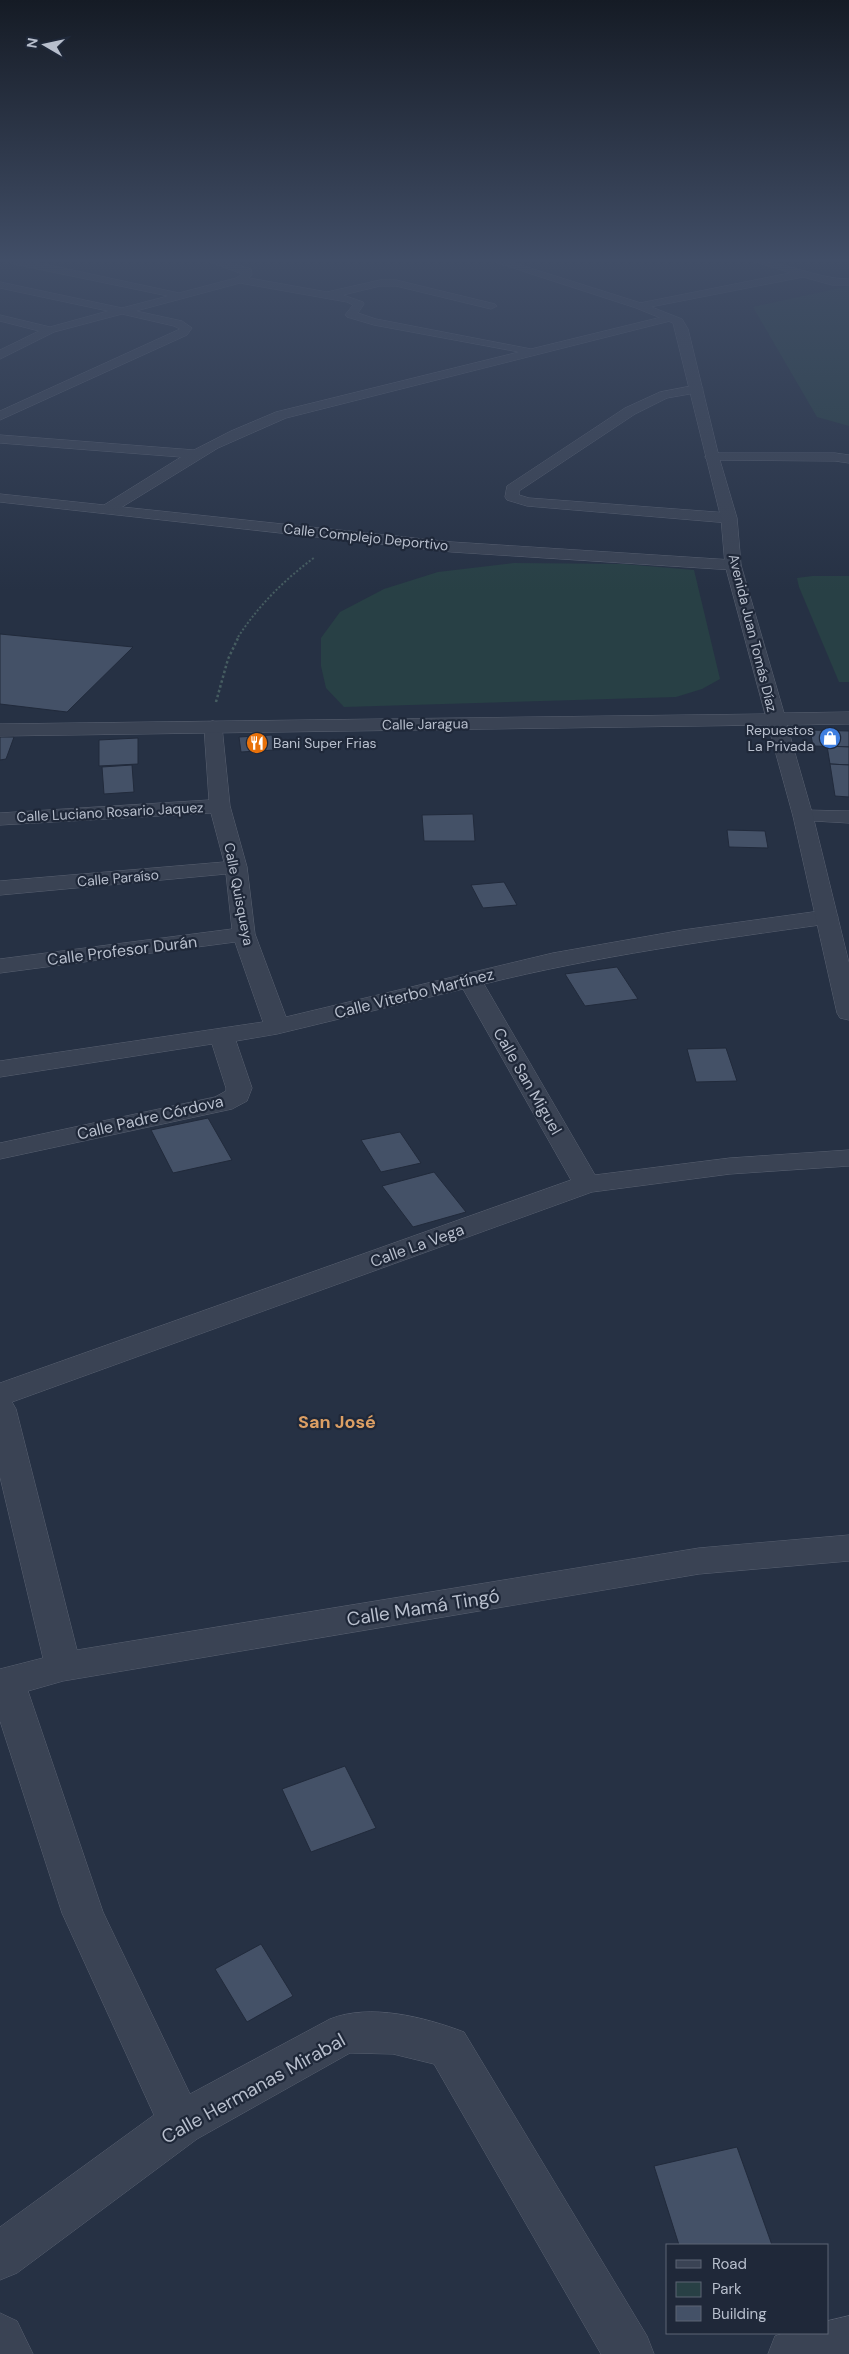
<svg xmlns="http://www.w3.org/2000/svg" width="849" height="2354" viewBox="0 0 849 2354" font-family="'DM Sans',sans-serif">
	<rect width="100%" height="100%" fill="#263144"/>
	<g fill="#284045">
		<path d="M849,286V426L817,417L753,307Z"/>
		<path d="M514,563L623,564L694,570L720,679L702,689L676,697L344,707L326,688L321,666V638L340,612L384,589L438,572Z"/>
		<path d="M812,576H849V682H839L799,587L797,578Z"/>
	</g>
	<g fill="#445167" stroke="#212a3b">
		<path d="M0,634L133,647L67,712L0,704Z"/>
		<path d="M810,730L849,731V747L813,746Z"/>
		<path d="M272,735L274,750L241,752L239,737Z"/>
		<path d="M0,737H14L6,759L0,760Z"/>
		<path d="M138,738V764L99,766V740Z"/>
		<path d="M827,746L849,747V765L830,764Z"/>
		<path d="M830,764L849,765V797L835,796Z"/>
		<path d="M132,765L134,792L104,794L102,767Z"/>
		<path d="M473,814L475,841H424L422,815Z"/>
		<path d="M727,830L765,831L768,848L729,847Z"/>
		<path d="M504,882L517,905L483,908L471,885Z"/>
		<path d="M617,967L638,999L585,1006L565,974Z"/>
		<path d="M726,1048L737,1081L696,1082L687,1049Z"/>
		<path d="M208,1118L232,1160L173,1173L151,1130Z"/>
		<path d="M400,1132L421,1163L381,1172L361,1140Z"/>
		<path d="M434,1172L466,1212L413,1227L382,1186Z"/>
		<path d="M345,1766L376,1828L311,1852L282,1789Z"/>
		<path d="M261,1944L293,1996L247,2022L215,1969Z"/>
		<path d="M737,2147L772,2245H679L654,2166Z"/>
	</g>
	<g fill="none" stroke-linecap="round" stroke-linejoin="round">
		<g stroke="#596171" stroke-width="1">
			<g id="minor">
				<path d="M9,261H30L179,293L236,278L242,274L208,261H225L251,269L252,275L249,278L327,292L380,280H396L495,304L497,306L491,309L396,286H380L343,295L363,302L364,304L358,313L376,319L531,349L670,315L674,316L676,318L674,320L286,418L218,448L122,507L452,542L733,560L739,562L741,565L739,568L733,570L452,552L0,502V494L104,505L181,457L0,443V435L194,450L231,431L276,412L519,352L374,325L347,317L345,315L353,305L347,302L240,283L136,311L182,321L192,328L187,335L0,420V411L180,329L174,326L122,314L54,332L0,359V350L39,331L0,321V315L50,327L108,311L0,288V282L122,308L168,296L14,264Z"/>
				<path d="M753,261C786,261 816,279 849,279V285H832L803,277L640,309L634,306L640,303L790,273Z"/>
				<path d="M697,385L701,386L703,389L701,392L667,398L635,414L519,491V495L529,498L729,513L737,518L734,521L729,523L527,506L507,500L505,497L507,486L625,408L660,392Z"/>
				<path d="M712,453H835L849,455V463L835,461L707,460L705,457Z"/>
				<path d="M213,721L220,723L222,727L230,806L247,867L255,934L286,1017L553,953L683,930L827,910L835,912L838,917L835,922L827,924C712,940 597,956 484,984L595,1175L730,1158L849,1150V1166L730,1174L592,1192L12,1402L16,1409L77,1650L699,1548L849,1535V1561L699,1574L63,1681L28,1691L103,1912L190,2094L330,2019C370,2003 424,2017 464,2032L647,2336L654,2354H601L434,2064L393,2054L350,2053L197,2139L17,2273L0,2280V2227L154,2115L62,1913L0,1721V1669L43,1658L0,1477V1383L571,1180L463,989L277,1034L236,1041L252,1088L247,1101L232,1109L0,1159V1143L215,1097L226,1091V1088L212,1044L0,1077V1061L263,1022L235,942L0,973V959L232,929L226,874L0,895V881L224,862L211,813L0,825V813L209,800L204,727L206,723Z"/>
				<path d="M803,810L849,811V823L796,820L793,816L796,812Z"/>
				<path d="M0,2313L17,2321L33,2354H0Z"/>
				<path d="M849,2316V2354H768L775,2336L784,2333H828V2321Z"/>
			</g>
		</g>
		<g stroke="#596171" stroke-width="1">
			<path id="tertiary" d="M492,261H508L644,304L682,319L688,329L719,457L737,518L741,565L784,713L849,712V724L787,725L813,816L849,963V1020L840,1018L837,1013L793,816L768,725L0,736V724L765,714L725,565L721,518L673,323L636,308Z"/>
		</g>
		<path stroke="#465d61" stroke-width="2" stroke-dasharray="2 2" stroke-linecap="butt" d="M238,637C259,605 284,580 315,557"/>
		<path stroke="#465d61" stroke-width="2.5" stroke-dasharray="2.5 2.5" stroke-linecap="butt" d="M216,702L228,659L239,636"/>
		<use href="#minor" fill="#3a4354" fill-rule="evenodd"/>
		<use href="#tertiary" fill="#3a4354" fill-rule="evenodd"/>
	</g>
	<linearGradient id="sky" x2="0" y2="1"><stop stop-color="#151b25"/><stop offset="0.44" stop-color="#414e67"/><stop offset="1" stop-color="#414e67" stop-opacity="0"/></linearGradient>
	<rect width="849" height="591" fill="url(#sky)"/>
	<defs>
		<g id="shop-disc" transform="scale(1.125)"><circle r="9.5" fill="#3f7fe0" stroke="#1f2839"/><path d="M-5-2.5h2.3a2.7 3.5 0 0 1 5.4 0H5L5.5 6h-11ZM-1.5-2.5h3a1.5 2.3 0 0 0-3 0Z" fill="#fff"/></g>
		<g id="restaurant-disc" transform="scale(1.125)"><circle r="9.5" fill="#e8710a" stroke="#1f2839"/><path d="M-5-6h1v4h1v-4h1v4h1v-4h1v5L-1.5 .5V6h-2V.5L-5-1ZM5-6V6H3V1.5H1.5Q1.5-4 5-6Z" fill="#fff"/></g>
	</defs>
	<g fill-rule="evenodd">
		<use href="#shop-disc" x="830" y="738"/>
		<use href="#restaurant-disc" x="257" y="743"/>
	</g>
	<g text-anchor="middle" stroke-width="4.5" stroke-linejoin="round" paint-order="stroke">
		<g font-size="14" fill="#b8bfcd" stroke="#1f2839">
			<text transform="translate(366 537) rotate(6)" y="5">Calle Complejo Deportivo</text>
			<text transform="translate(753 633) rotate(76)" y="5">Avenida Juan Tomás Díaz</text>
			<text transform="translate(425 724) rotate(-1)" y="5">Calle Jaragua</text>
			<text transform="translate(110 812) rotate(-3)" y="5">Calle Luciano Rosario Jaquez</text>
			<text transform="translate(118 878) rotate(-5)" y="5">Calle Paraíso</text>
			<text transform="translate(239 894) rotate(79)" y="5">Calle Quisqueya</text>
		</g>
		<g font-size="14" fill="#b8bfcd" stroke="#1f2839" text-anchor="end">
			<text x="814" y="735">Repuestos<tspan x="814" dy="16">La Privada</tspan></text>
			<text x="273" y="748" text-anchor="start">Bani Super Frias</text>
		</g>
		<g font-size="16" fill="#b8bfcd" stroke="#1f2839">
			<text transform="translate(122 950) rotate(-7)" y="6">Calle Profesor Durán</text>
			<text transform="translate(414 993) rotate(-14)" y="6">Calle Viterbo Martínez</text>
			<text transform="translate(528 1081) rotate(60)" y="6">Calle San Miguel</text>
			<text transform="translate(150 1117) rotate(-13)" y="6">Calle Padre Córdova</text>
			<text transform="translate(417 1245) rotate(-20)" y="6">Calle La Vega</text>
		</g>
		<g font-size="18" font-weight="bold" fill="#dc9f64" stroke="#1f2839">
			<text x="337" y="1428">San José</text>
		</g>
		<g font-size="19" fill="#b8bfcd" stroke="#1f2839">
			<text transform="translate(423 1607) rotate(-9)" y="7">Calle Mamá Tingó</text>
			<text transform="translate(253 2088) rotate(-29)" y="7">Calle Hermanas Mirabal</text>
		</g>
	</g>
	<rect x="666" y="2244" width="162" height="90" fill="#1f2839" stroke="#5c6474"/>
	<rect x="676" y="2260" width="25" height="8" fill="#3a4354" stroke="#5c6474"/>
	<text x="712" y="2269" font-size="15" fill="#b8bfcd">Road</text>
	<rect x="676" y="2282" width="25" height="15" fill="#284045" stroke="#5c6474"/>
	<text x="712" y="2294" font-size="15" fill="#b8bfcd">Park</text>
	<rect x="676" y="2306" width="25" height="15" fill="#445167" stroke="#5c6474"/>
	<text x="712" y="2319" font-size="15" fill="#b8bfcd">Building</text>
	<g transform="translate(45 45) rotate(279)" stroke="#1f2839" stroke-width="4" paint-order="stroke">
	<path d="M0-4L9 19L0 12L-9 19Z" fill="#b8bfcd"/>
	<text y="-8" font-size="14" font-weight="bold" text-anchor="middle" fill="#b8bfcd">N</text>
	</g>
</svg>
